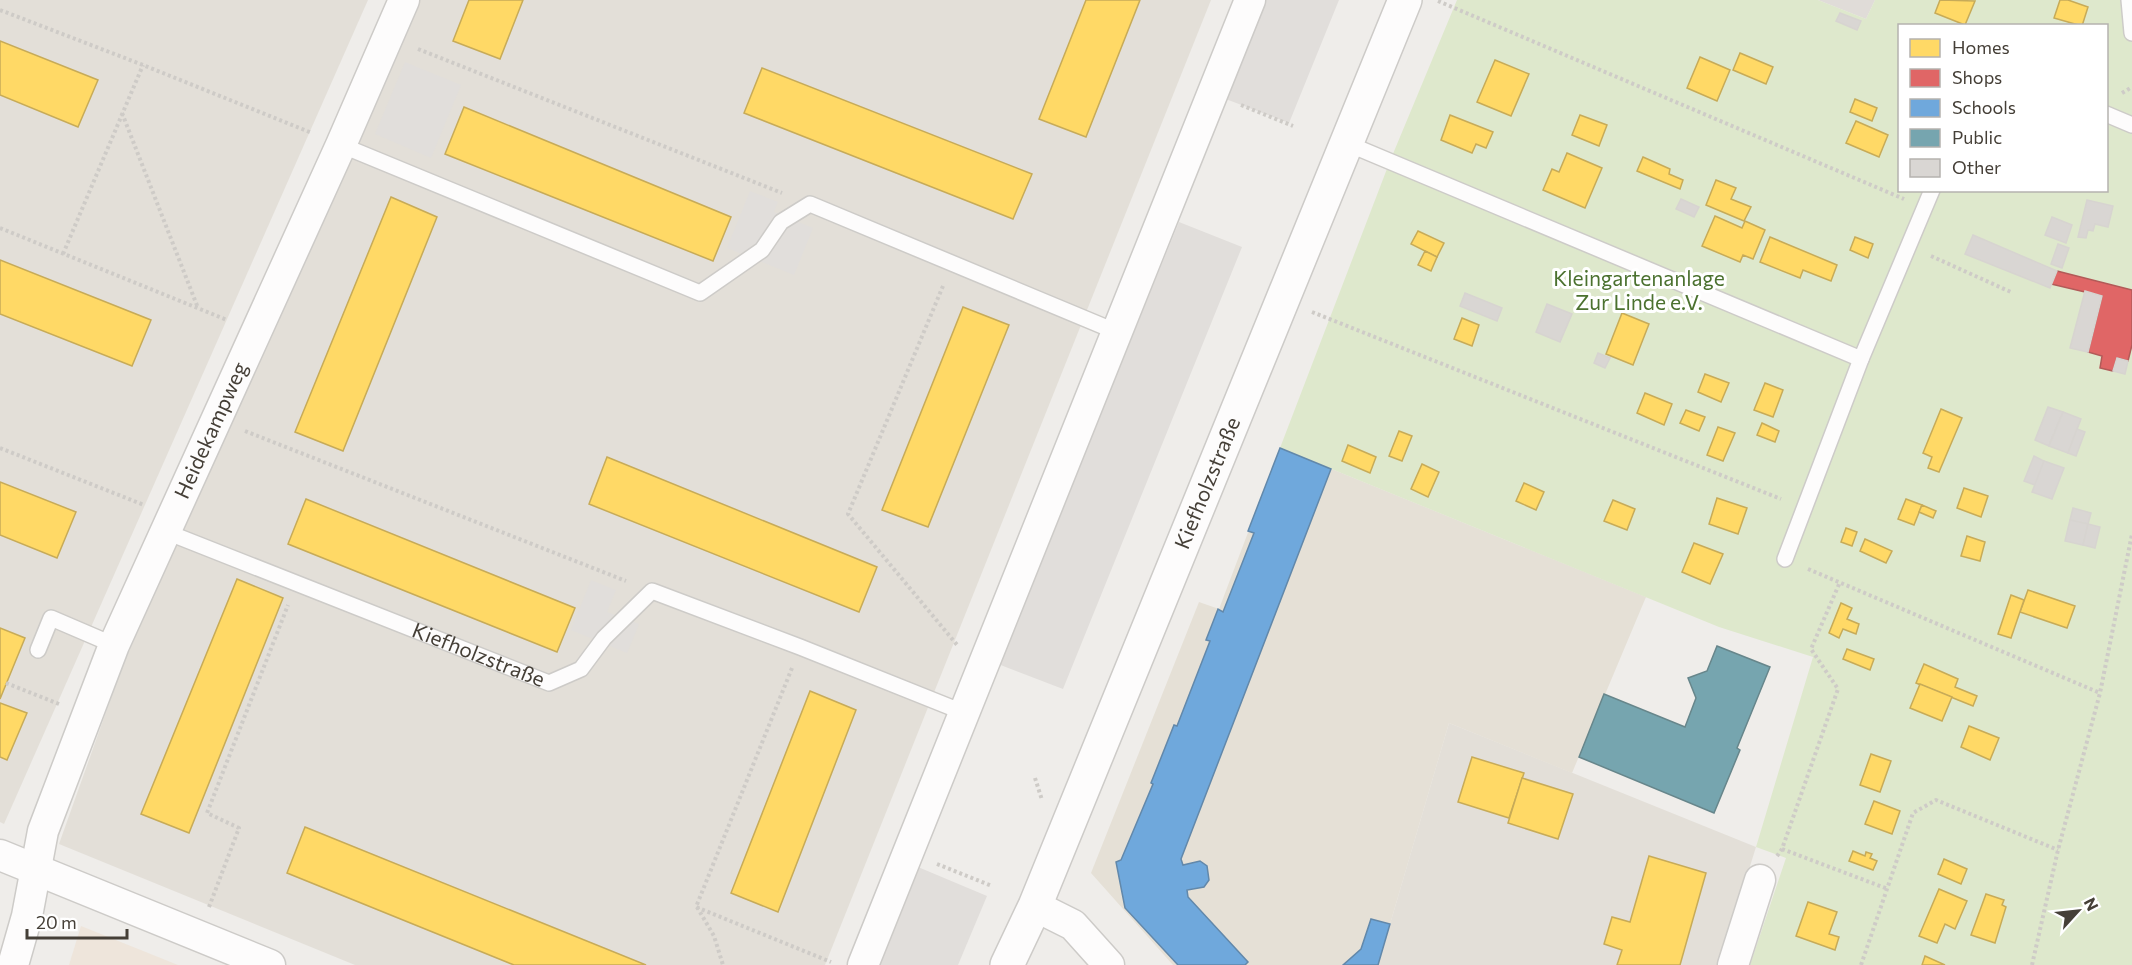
<svg xmlns="http://www.w3.org/2000/svg" width="2132" height="965" viewBox="0 0 2132 965" font-family="Commissioner,sans-serif">
	<rect width="100%" height="100%" fill="#efedea"/>
	<g fill="#e3dfd8">
		<path d="M0,0H368L4,824L0,822Z"/>
		<path d="M404,0H1211L825,965H355L59,844L121,670Z"/>
		<path d="M1449,723L1756,847L1719,965H1378Z"/>
	</g>
	<path fill="#eee5db" d="M81,926L178,965H69Z"/>
	<path fill="#e0dcd8" d="M1818,0H1875L1866,19Z"/>
	<path fill="#e5e0d6" d="M1280,448L1646,597L1572,773L1449,723L1378,965H1173L1091,873L1199,602L1219,609Z"/>
	<path fill="#dee8cc" fill-rule="evenodd" d="M1457,0H1818L1866,19L1875,0H2132V965H1750L1786,858L1756,847L1813,657L1719,627L1280,448L1390,161ZM1900,26H2106V190H1900Z"/>
	<g fill="#e1dedb">
		<path d="M1263,0H1339L1289,123L1223,98Z"/>
		<path d="M405,62L461,85L431,158L375,134Z"/>
		<path d="M750,191L778,202L774,212L813,228L794,275L727,248Z"/>
		<path d="M1179,222L1242,247L1063,689L998,664Z"/>
		<path d="M591,580L616,590L607,612L639,624L627,653L571,630Z"/>
		<path d="M918,867L987,896L958,965H878Z"/>
	</g>
	<g fill="#ffd966" stroke="#c7ab58" stroke-width="1.5">
		<path d="M469,0H523L500,59L453,41Z"/>
		<path d="M1086,0H1140L1086,137L1039,119Z"/>
		<path d="M1940,0L1975,1L1965,25L1935,13Z"/>
		<path d="M2060,0H2068L2088,7L2082,26L2054,18Z"/>
		<path d="M0,41L98,80L78,127L0,95Z"/>
		<path d="M1740,53L1773,67L1766,84L1733,70Z"/>
		<path d="M1700,57L1730,70L1717,101L1687,88Z"/>
		<path d="M1495,60L1529,74L1511,116L1477,102Z"/>
		<path d="M762,68L1032,174L1013,219L744,113Z"/>
		<path d="M1855,99L1877,108L1872,121L1850,112Z"/>
		<path d="M464,107L731,217L713,261L445,154Z"/>
		<path d="M1450,115L1493,132L1486,148L1476,144L1472,153L1441,140Z"/>
		<path d="M1580,115L1607,125L1599,146L1572,135Z"/>
		<path d="M1856,121L1888,135L1879,157L1846,143Z"/>
		<path d="M1567,153L1602,168L1585,208L1543,190L1552,169L1559,172Z"/>
		<path d="M1643,157L1670,169L1669,174L1683,180L1680,189L1637,171Z"/>
		<path d="M1716,180L1736,188L1731,199L1751,207L1744,221L1706,205Z"/>
		<path d="M391,197L437,217L343,451L295,432Z"/>
		<path d="M1715,216L1742,228L1745,221L1765,230L1753,259L1743,255L1740,262L1702,246Z"/>
		<path d="M1418,231L1444,243L1437,257L1411,244Z"/>
		<path d="M1770,237L1837,265L1831,281L1803,270L1800,278L1760,262Z"/>
		<path d="M1855,237L1873,244L1868,258L1850,250Z"/>
		<path d="M1425,251L1437,257L1431,271L1418,265Z"/>
		<path d="M0,260L151,320L132,366L0,314Z"/>
		<path d="M963,307L1009,325L928,527L882,510Z"/>
		<path d="M1622,313L1649,324L1633,365L1606,354Z"/>
		<path d="M1462,318L1479,325L1472,346L1454,339Z"/>
		<path d="M1705,374L1729,383L1721,402L1698,392Z"/>
		<path d="M1765,383L1783,390L1773,417L1754,410Z"/>
		<path d="M1645,393L1672,404L1664,425L1637,413Z"/>
		<path d="M1941,409L1962,418L1939,472L1928,468L1932,457L1923,453Z"/>
		<path d="M1686,410L1705,417L1699,431L1680,423Z"/>
		<path d="M1762,423L1779,431L1775,442L1757,435Z"/>
		<path d="M1718,427L1735,433L1723,461L1707,455Z"/>
		<path d="M1399,431L1412,436L1402,461L1389,456Z"/>
		<path d="M1348,445L1376,457L1370,473L1342,461Z"/>
		<path d="M607,457L877,567L859,612L589,504Z"/>
		<path d="M1422,464L1439,472L1428,497L1411,489Z"/>
		<path d="M0,482L76,512L57,558L0,535Z"/>
		<path d="M1524,483L1544,492L1536,510L1516,501Z"/>
		<path d="M1964,488L1988,496L1981,517L1957,508Z"/>
		<path d="M1717,498L1747,508L1738,534L1709,524Z"/>
		<path d="M306,499L575,608L557,652L288,544Z"/>
		<path d="M1906,499L1922,505L1914,525L1898,519Z"/>
		<path d="M1613,500L1635,509L1627,530L1604,521Z"/>
		<path d="M1922,505L1936,511L1933,518L1919,512Z"/>
		<path d="M1846,528L1857,532L1852,546L1841,542Z"/>
		<path d="M1967,536L1985,542L1980,561L1961,556Z"/>
		<path d="M1865,539L1892,551L1886,563L1860,551Z"/>
		<path d="M1694,543L1723,554L1710,584L1682,572Z"/>
		<path d="M237,579L283,598L189,833L141,814Z"/>
		<path d="M2028,590L2075,606L2067,628L2020,612Z"/>
		<path d="M2011,595L2024,600L2011,638L1998,634Z"/>
		<path d="M1841,603L1852,608L1847,619L1859,624L1856,634L1843,629L1839,638L1829,633Z"/>
		<path d="M0,628L25,638L0,699Z"/>
		<path d="M1847,649L1874,659L1870,670L1843,659Z"/>
		<path d="M1924,664L1958,679L1955,687L1977,696L1973,706L1916,683Z"/>
		<path d="M1920,684L1952,697L1942,721L1910,708Z"/>
		<path d="M810,691L856,710L778,912L731,893Z"/>
		<path d="M0,703L27,713L7,760L0,757Z"/>
		<path d="M1969,726L1999,738L1990,760L1961,747Z"/>
		<path d="M1871,754L1891,761L1880,792L1860,785Z"/>
		<path d="M1472,757L1524,773L1509,818L1458,802Z"/>
		<path d="M1522,778L1573,794L1558,839L1508,823Z"/>
		<path d="M1874,801L1900,811L1892,834L1865,824Z"/>
		<path d="M305,827L646,965H514L287,873Z"/>
		<path d="M1853,851L1865,856L1866,852L1872,854L1870,858L1877,861L1873,870L1849,861Z"/>
		<path d="M1649,856L1706,873L1680,965H1617L1622,950L1604,944L1612,917L1630,922Z"/>
		<path d="M1944,859L1967,869L1961,884L1938,874Z"/>
		<path d="M1939,889L1967,901L1955,929L1945,924L1937,943L1919,936Z"/>
		<path d="M1986,894L2004,900L2002,905L2006,907L1995,943L1971,935Z"/>
		<path d="M1808,902L1837,912L1829,934L1839,937L1835,950L1796,936Z"/>
		<path d="M1925,956L1945,965H1922Z"/>
	</g>
	<path fill="#e06666" stroke="#b25a58" stroke-width="1.5" d="M2057,271L2132,290V345L2128,361L2117,358L2113,371L2100,368L2102,356L2088,352L2102,296L2051,284Z"/>
	<g fill="#6fa8dc" stroke="#6288aa" stroke-width="1.5">
		<path d="M1280,448L1331,469L1181,859L1183,865L1200,861L1207,866L1209,880L1204,887L1187,890L1188,897L1248,962L1245,965H1178L1125,908L1116,862L1121,860L1153,784L1151,783L1174,725L1177,726L1210,641L1206,640L1218,609L1223,612L1254,533L1248,531Z"/>
		<path d="M1371,919L1390,924L1378,965H1343L1361,949Z"/>
	</g>
	<path fill="#76a5af" stroke="#67868b" stroke-width="1.5" d="M1717,646L1770,667L1737,748L1740,750L1714,813L1579,757L1604,694L1685,727L1696,698L1688,678L1707,671Z"/>
	<g fill="#d9d6d3" stroke="#d7d4d0" stroke-width="1.5">
		<path d="M1840,13L1861,21L1857,30L1836,21Z"/>
		<path d="M1681,199L1699,207L1694,217L1676,209Z"/>
		<path d="M2087,200L2113,206L2108,227L2095,224L2093,231L2088,230L2086,238L2078,237Z"/>
		<path d="M2052,217L2072,225L2066,243L2045,235Z"/>
		<path d="M1973,235L2057,271L2050,288L1965,254Z"/>
		<path d="M2058,244L2069,248L2062,268L2051,264Z"/>
		<path d="M2085,291L2102,296L2088,352L2070,348Z"/>
		<path d="M1465,293L1502,308L1497,321L1460,306Z"/>
		<path d="M1547,304L1572,314L1560,342L1536,332Z"/>
		<path d="M1598,353L1610,358L1605,368L1594,363Z"/>
		<path d="M2117,358L2128,361L2125,374L2113,371Z"/>
		<path d="M2048,407L2063,412L2049,446L2035,440Z"/>
		<path d="M2063,412L2081,419L2068,453L2049,446Z"/>
		<path d="M2077,429L2085,432L2076,456L2068,453Z"/>
		<path d="M2034,456L2044,461L2035,485L2024,481Z"/>
		<path d="M2044,461L2064,468L2052,499L2032,492Z"/>
		<path d="M2073,508L2091,513L2088,524L2070,520Z"/>
		<path d="M2070,520L2088,524L2083,545L2065,541Z"/>
		<path d="M2088,524L2100,527L2095,548L2083,545Z"/>
	</g>
	<g fill="none" stroke-linecap="round" stroke-linejoin="round">
		<g stroke="#cdcbc8" stroke-width="18">
			<g id="service">
				<path d="M2129,0L2132,33"/>
				<path d="M2106,114L2132,125"/>
				<path d="M1346,143L1861,359"/>
				<path d="M341,145L700,293L762,250L781,222L810,204L1117,332"/>
				<path id="s1" d="M164,531L549,683L581,669L604,638L652,591L800,647L965,713"/>
				<path d="M1785,559L1861,359L1932,190"/>
				<path d="M38,650L51,618L114,645"/>
			</g>
		</g>
		<g stroke="#cdcbc8" stroke-width="33">
			<g id="minor">
				<path d="M0,855L270,965"/>
				<path d="M1035,906L1073,925L1109,965"/>
				<path id="s2" d="M13,965L27,916L43,831L114,645L341,145L404,0"/>
				<path d="M863,965L1250,0"/>
				<path d="M1733,965L1760,880"/>
			</g>
		</g>
		<g stroke="#cdcbc8" stroke-width="36">
			<g id="tertiary">
				<path id="s3" d="M1007,965L1035,906L1405,0"/>
			</g>
		</g>
		<g stroke="#cecbc7" stroke-width="4" stroke-dasharray="3 3" stroke-linecap="butt">
			<path d="M1438,1L1904,199"/>
			<path d="M0,10L143,65L312,133"/>
			<path d="M418,49L782,193"/>
			<path d="M2122,93L2132,87"/>
			<path d="M1241,105L1293,126"/>
			<path d="M122,113L198,308"/>
			<path d="M0,228L227,320"/>
			<path d="M63,254L143,65"/>
			<path d="M1931,256L2013,293"/>
			<path d="M943,286L848,514L958,646"/>
			<path d="M1312,312L1781,499"/>
			<path d="M245,431L626,581"/>
			<path d="M0,448L144,505"/>
			<path d="M1808,569L2100,693"/>
			<path d="M792,668L696,907L831,962"/>
			<path d="M6,683L59,704"/>
			<path d="M1035,778L1042,800"/>
			<path d="M1782,849L1888,889"/>
			<path d="M1777,856L1782,849L1838,689L1811,649L1840,582"/>
			<path d="M937,864L992,886"/>
			<path d="M209,907L239,828L207,813L288,605"/>
			<path d="M697,907L714,936L723,965"/>
			<path d="M1861,965L1913,813L1936,800L2058,850"/>
			<path d="M2032,965L2058,850L2100,693L2132,534"/>
		</g>
		<use href="#service" stroke="#fdfcfc" stroke-width="15"/>
		<use href="#minor" stroke="#fdfcfc" stroke-width="30"/>
		<use href="#tertiary" stroke="#fdfcfc" stroke-width="33"/>
	</g>
	<g text-anchor="middle" stroke-width="6" stroke-linejoin="round" paint-order="stroke">
		<g font-size="21" fill="#4b712f" stroke="#fff">
			<text x="1639" y="286">Kleingartenanlage<tspan x="1639" dy="24">Zur Linde e.V.</tspan></text>
		</g>
		<g font-size="21" fill="#453f37" stroke="#fff">
			<text dy="7" stroke="none"><textPath href="#s2" startOffset="572">Heidekampweg</textPath></text>
			<text dy="7" stroke="none"><textPath href="#s3" startOffset="522">Kiefholzstraße</textPath></text>
			<text dy="7" stroke="none"><textPath href="#s1" startOffset="338">Kiefholzstraße</textPath></text>
		</g>
	</g>
	<rect x="1898" y="24" width="210" height="168" fill="#ffffff" stroke="#b5b2af" stroke-width="1.5"/>
	<rect x="1910" y="39" width="30" height="18" fill="#ffd966" stroke="#b5b2af" stroke-width="1.5"/>
	<text x="1952" y="54" font-size="18" fill="#453f37">Homes</text>
	<rect x="1910" y="69" width="30" height="18" fill="#e06666" stroke="#b5b2af" stroke-width="1.5"/>
	<text x="1952" y="84" font-size="18" fill="#453f37">Shops</text>
	<rect x="1910" y="99" width="30" height="18" fill="#6fa8dc" stroke="#b5b2af" stroke-width="1.5"/>
	<text x="1952" y="114" font-size="18" fill="#453f37">Schools</text>
	<rect x="1910" y="129" width="30" height="18" fill="#76a5af" stroke="#b5b2af" stroke-width="1.5"/>
	<text x="1952" y="144" font-size="18" fill="#453f37">Public</text>
	<rect x="1910" y="159" width="30" height="18" fill="#d9d6d3" stroke="#b5b2af" stroke-width="1.5"/>
	<text x="1952" y="174" font-size="18" fill="#453f37">Other</text>
	<g transform="translate(2078 911) rotate(63)" stroke="#ffffff" stroke-width="4.5" paint-order="stroke">
	<path d="M0-4.5L10 22L0 15L-10 22Z" fill="#453f37"/>
	<text y="-9" font-size="16" font-weight="bold" text-anchor="middle" fill="#453f37">N</text>
	</g>
	<path d="M27 929v9h100v-9" fill="none" stroke="#453f37" stroke-width="3"/>
	<text x="36" y="929" font-size="18" fill="#453f37" stroke="#ffffff" stroke-width="4.5" paint-order="stroke">20 m</text>
</svg>
